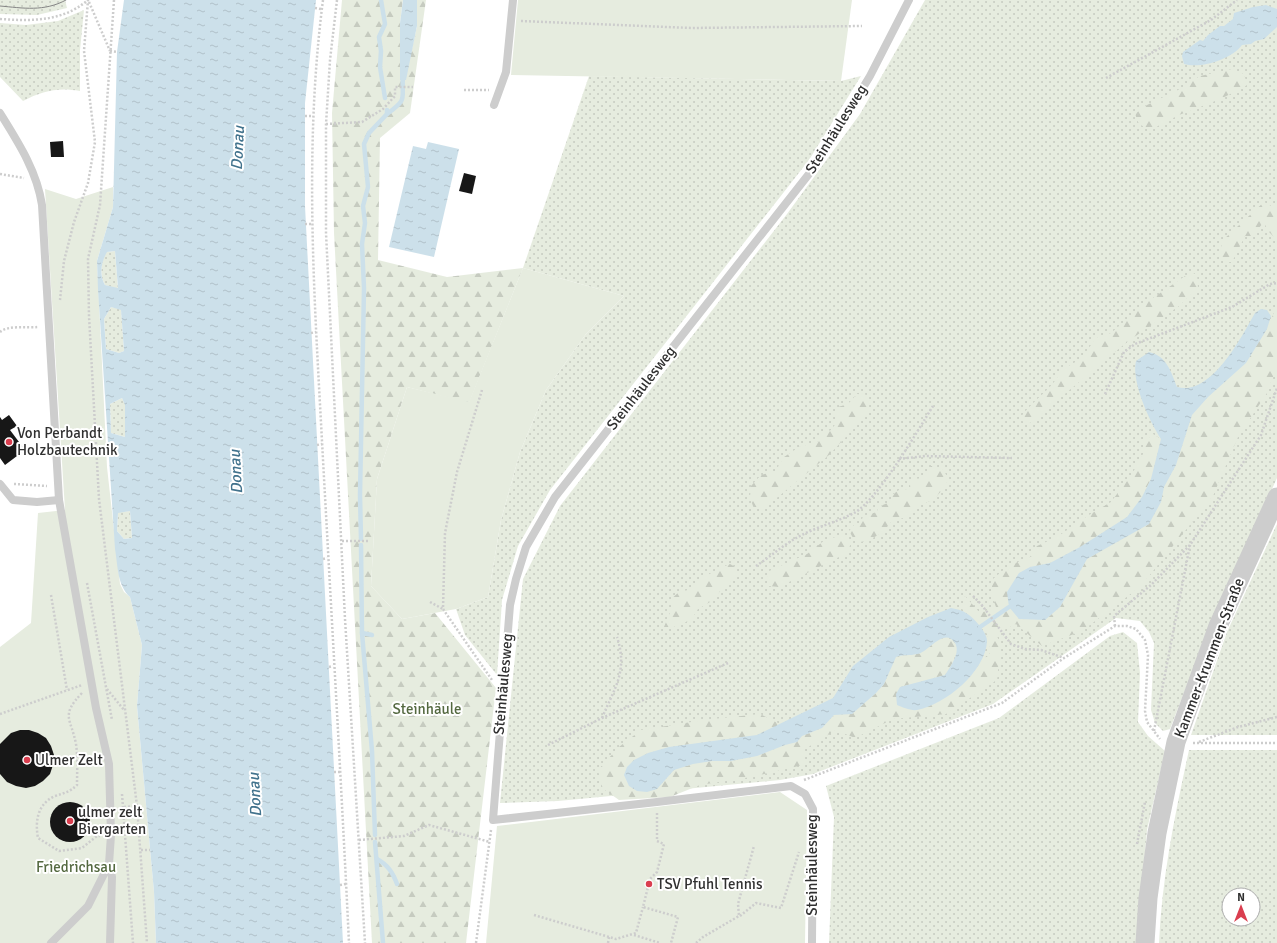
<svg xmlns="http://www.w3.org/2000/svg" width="1277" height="943" viewBox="0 0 1277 943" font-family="Signika,sans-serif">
	<defs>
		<pattern id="grass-dots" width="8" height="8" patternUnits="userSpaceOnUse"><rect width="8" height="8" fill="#e6ecdf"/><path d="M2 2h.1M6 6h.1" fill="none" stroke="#c6cbc0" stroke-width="1.8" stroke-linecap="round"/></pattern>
		<pattern id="forest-firs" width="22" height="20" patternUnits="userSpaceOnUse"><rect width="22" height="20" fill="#e6ecdf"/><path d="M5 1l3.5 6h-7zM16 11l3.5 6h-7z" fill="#c6cbc0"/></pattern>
		<pattern id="water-ripples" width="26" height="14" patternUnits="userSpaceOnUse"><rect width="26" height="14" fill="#cce0ea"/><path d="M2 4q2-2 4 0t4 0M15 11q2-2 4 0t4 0" fill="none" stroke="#b0c0c9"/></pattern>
	</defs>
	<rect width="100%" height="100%" fill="#fff"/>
	<g fill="url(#grass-dots)" fill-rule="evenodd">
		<path d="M0,0H65L67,8L37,15L0,14Z"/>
		<path d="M925,0H1277V478L1209,628L1170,729L1163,731L1155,723L1151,710L1154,643L1149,632L1140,621L1116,618L993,704L813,774L780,780L558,801L500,803L523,579L560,506L787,214L860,114Z"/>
		<path d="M84,10L80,50V91C58,87 42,91 23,101L0,77V23L26,25L58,21Z"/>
		<path d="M589,76L841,81L861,76L809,160L550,490L518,546L502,600L497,675L465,635L456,609L488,597L501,520L520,452L546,390L586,334L624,296L523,268Z"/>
		<path d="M115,251L118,289L105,285C99,275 101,262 106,252Z"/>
		<path d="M111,307L121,309L124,351L119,353L106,349L104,319Z"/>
		<path d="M122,398L125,404V437L111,433L110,404Z"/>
		<path d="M130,511L132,538L124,539L117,531L118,512Z"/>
		<path d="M1277,524V735H1191L1227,632Z"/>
		<path d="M1123,632L1137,643L1140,673L1138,722L1148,736L1165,751L1147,830L1137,943H829L834,817L826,786L999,718L1110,636Z"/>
		<path d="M1189,750H1277V943H1159C1162,877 1175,814 1189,750ZM1229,895H1253V919H1229Z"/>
	</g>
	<g fill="url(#forest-firs)">
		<path d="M342,0H403L400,23V80H405L417,26V0H426L410,113L380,138L378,260L447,277L523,268L469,403L407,387L377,479L371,586L402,619L435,613L496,688L466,943H372L334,233L332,113Z"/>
		<path d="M1232,69L1244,74L1247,85C1229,96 1210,103 1190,111C1176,115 1163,124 1150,130L1139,124L1135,114L1145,106L1178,90L1200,76Z"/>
		<path d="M1264,202L1273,207L1277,204V240L1268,231L1264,222L1252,236H1245L1232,262H1225L1219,255L1223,240Z"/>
		<path d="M1191,272L1197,275L1198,288L1179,306L1127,342L1030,423L1022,421L1021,417C1033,400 1054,388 1062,369C1078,363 1087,353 1095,338L1111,333L1147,302Z"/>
		<path d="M1275,310H1277V366L1267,393L1238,437L1213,496L1141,586L1082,631L1042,646L1016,624L996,634L1001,645L997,680L946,714L893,719L855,738L836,730L805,749L803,765L751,777L700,785L670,797L619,800L602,788L598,770L619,747L641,730L704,720L760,714L780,724L757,735L669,747L648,753L637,791L647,792L657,789L674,770L693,764L712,761H731L757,756L785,745L797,742L802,736L822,728L834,715L852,714L876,693L884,684L896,657L905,654H919L939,639L948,638L954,642L957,649L953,662L945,675L900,687L934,704L966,683L982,660L990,653C987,623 984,627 962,609L965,596L980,613L996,607L991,593L993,579L1008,566L1030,557L1037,546L1057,537L1089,515L1111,502L1132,474L1143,454V443L1153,434L1161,439L1151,479L1142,497L1127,517L1080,547L1050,563L1030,567L1045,620L1060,607L1087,559L1149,524L1161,502L1164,487L1176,465L1192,415L1267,329Z"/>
		<path d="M857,394L868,395V410L857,425L829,455L762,510L753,506L750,497L751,486L761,475L775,471L784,457L799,447L817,442L821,434L831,430L837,422L834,415L838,407L848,404Z"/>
		<path d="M931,466L942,468L948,478L946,486L933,500L918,506L907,517L892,521L882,533L865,542L855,541L849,531L854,525L861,523L863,516L877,512L878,507L890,502L892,495L899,490L908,489L914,479L924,478Z"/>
		<path d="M843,535L851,543L847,553L779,587L769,586L767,572L807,554L825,540Z"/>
		<path d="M730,564L737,568V576L728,583L710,602L698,609L691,620L666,630L664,627L672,608L669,601L679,592L688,590L701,579L718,569Z"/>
	</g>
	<g fill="#e6ecdf">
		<path d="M518,0H852L841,81L511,75Z"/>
		<path d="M113,187V207L97,261L107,467L120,584L124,592L130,597L142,645L137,706L154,892L156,943H0V647L31,623L38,513L65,510L45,189L76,199Z"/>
		<path d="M523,268L624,296L586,334L546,390L520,452L501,520L488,597L456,609L402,619L371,586L377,479L407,387L469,402Z"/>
		<path d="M780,792L807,810L805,943H486L497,826Z"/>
	</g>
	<g fill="url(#water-ripples)" fill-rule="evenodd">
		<path d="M124,0H316L305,103V206L343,943H156L154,892L137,706L142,645L130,597C117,585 118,566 115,549L98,290L97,261L113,207L117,52ZM115,251L118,288L105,285C99,275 101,262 107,252ZM111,307L121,310L124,351L119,353L106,349L104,319ZM122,398L125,405V437L111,433L110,404ZM130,511L132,538L124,539L117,531L118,513Z"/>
		<path d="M403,0H417V26L406,80H400V23Z"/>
		<path d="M1266,5L1277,9V27L1264,39L1255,41L1251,44L1242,45C1232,59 1201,69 1184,64L1182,56L1183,52L1200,40L1203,41L1208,35L1220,26H1224L1233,19L1234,13L1253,7Z"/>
		<path d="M428,142L459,149L434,257L389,247L413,146L426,149Z"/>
		<path d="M1261,309L1267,310L1271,316L1267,329L1246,363L1208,397L1192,415L1176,465L1164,487L1161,502L1149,524L1087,559L1060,607L1045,620L1019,619L1009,607L1007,592L1019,573L1030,567L1050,563L1080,547L1127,517L1142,497L1151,479L1161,439C1150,422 1131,382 1136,361L1149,352C1167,356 1171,372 1177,387C1211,397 1242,336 1255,313Z"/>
		<path d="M951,608C964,610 971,615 979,625C982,629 987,635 987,641C986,671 945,705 917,710C911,711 902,707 897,705L896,694L900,687L945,675C950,667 961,653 955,643C944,626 928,653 917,654C909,656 905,654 896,657L884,684L876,693L852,714L834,715L822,728L802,736L797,742L785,745L757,756L731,761H712L693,764L674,770L657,789L647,792L637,791L629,786L624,775L627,767L634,760L648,753L669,747L757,735L833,698L853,666L889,637L928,617Z"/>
	</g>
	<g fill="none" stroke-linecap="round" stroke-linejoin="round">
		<g stroke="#cce0ea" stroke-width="4.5">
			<path d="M381,0L385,24L379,37L381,51L380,67L385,98"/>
			<path d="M387,114C409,98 401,100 403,75"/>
			<path d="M361,539L360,495L364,288L362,244L365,223L363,206L368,187L364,144L369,133L387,114V110"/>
			<path d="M361,545L362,633L372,751L375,835"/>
			<path d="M980,627L1009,607"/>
			<path d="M362,633L372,635"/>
			<path d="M375,842L383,943"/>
			<path d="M377,859C388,865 393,873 397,884"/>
		</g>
	</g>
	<g fill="#171717">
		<path d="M63,141L64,157H51L50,142Z"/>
		<path d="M464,173L476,176L472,194L459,191Z"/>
		<path d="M9,415L17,426L10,430L25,450L5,465L0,458V417L2,420Z"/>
		<path d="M20,730H29L38,733L46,738L51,746L54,755L53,765L50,774L43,781L35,786L26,788L16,786L7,782L0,774V744L11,733Z"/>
		<circle cx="70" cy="822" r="20"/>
	</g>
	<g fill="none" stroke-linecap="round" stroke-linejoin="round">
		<g stroke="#cdcdcd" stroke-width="2.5" stroke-dasharray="2 2" stroke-linecap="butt">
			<path d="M114,0L100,205L88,259L89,316L99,499L137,806L147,943"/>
			<path d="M323,0C304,147 314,293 322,441C331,608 341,776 349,943"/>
			<path d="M337,0L330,60L326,124V233L345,619L365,943"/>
			<path d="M89,2L110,51"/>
			<path d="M315,8L321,9"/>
			<path d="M0,19C32,21 62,22 88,0"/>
			<path d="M521,21L692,28L862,26"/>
			<path d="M110,51L117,52"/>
			<path d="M1106,78L1211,20L1237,0"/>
			<path d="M464,90H489"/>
			<path d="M305,116H312"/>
			<path d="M326,124L362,122L383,109L395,96V87H413"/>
			<path d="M0,174L24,178"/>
			<path d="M305,224H311"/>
			<path d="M60,300L64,261L74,222L88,183L95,142L84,51L88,0"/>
			<path d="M0,332C8,325 27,328 38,327"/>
			<path d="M311,333L316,332"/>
			<path d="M482,390L457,472L445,533L443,609L492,680"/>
			<path d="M1105,394L1124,352L1135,344L1232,307L1270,284L1277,283"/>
			<path d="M317,445L322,444"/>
			<path d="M899,459L925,456L1012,458"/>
			<path d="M14,484L47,486"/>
			<path d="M342,541H369"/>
			<path d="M323,559L327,558"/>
			<path d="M756,566C770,557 783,545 798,537C816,527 837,522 854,513C877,501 918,430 933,406"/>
			<path d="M87,583L112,720"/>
			<path d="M51,595L67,690"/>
			<path d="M973,596L981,604L1011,644L1025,649L1041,650L1064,658"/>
			<path d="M430,602L443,609"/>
			<path d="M1115,626L1114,616L1151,585L1190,545L1261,435L1277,388"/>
			<path d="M329,667L333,666"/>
			<path d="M107,689L124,710"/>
			<path d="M82,693C60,716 71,718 76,744C78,757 77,772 77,785C70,792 64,793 55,796C37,804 35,822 38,838L59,851L82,848L97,836H100"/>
			<path d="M0,714L82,685"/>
			<path d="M602,718C615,687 628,671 617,637"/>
			<path d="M1154,731L1190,545"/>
			<path d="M1199,742L1238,727L1277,717"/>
			<path d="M1193,743H1277"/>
			<path d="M548,745L602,718L728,663"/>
			<path d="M334,772H340"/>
			<path d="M804,780L1002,703L1064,658L1115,626H1127L1136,629L1145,640L1148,655L1145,711L1147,722L1160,739"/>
			<path d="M122,794L133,943"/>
			<path d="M124,807L137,806"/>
			<path d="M657,813V841L664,844L657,872L650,879L643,907L678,917L671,943"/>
			<path d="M359,840L404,836L429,825L490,842"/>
			<path d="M1137,844L1145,802"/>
			<path d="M141,850H150"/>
			<path d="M340,885L346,884"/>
			<path d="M534,915L616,939L636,933L643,907"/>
			<path d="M740,916L756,903L781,908L799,852"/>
			<path d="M634,935L660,943"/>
			<path d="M476,943L491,830"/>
			<path d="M608,943L609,937"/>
			<path d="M696,943L703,937L739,916L738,904L754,846"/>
		</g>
		<g stroke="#cdcdcd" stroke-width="8">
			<path d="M494,105L506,72L513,0"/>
			<path d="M0,113C18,142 37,171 42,205L59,500L96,708L109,764L111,835L109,864L88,906L51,943"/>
			<path d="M0,484L13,500L37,502L59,500"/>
			<path d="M109,864L112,877L110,943"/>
			<path d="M812,943L813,809L805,794L791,786L657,802L493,820L510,605L516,579L526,547L555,497L816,165L870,76L909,0"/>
		</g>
		<path stroke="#cdcdcd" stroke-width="19" d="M1145,943L1148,898L1157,833L1176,742L1218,626L1277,497"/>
		<path stroke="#858585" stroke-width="1" d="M0,6C23,8 44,12 66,0"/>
	</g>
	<g fill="#da3e4f" stroke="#fff" stroke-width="1.5">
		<circle cx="9" cy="442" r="4"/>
		<circle cx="27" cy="760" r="4"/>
		<circle cx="70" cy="821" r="4"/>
		<circle cx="649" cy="884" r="4"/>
	</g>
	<g text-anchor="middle" stroke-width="4" stroke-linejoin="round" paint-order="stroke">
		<g font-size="15" fill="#303030" stroke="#fff">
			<text transform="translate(836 129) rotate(-58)" y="5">Steinhäulesweg</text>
			<text transform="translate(641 388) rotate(-52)" y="5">Steinhäulesweg</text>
			<text transform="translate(1209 658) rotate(-69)" y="5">Kammer-Krummen-Straße</text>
			<text transform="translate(503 684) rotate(-85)" y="5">Steinhäulesweg</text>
			<text transform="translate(812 865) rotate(-90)" y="5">Steinhäulesweg</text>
		</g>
		<g font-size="15" fill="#303030" stroke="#fff" text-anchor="start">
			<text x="17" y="438">Von Perbandt<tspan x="17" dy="17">Holzbautechnik</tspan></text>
			<text x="35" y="765">Ulmer Zelt</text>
			<text x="78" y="817">ulmer zelt<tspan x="78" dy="17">Biergarten</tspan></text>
			<text x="657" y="889">TSV Pfuhl Tennis</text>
		</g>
		<g font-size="15" fill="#546940" stroke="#fff">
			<text x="427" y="714">Steinhäule</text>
			<text x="76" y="872">Friedrichsau</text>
		</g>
		<g font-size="16" font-style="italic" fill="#42738d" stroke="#fff">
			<text transform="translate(237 148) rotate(-87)" y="6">Donau</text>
			<text transform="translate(235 472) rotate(-93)" y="6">Donau</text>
			<text transform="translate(254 795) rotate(-93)" y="6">Donau</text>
		</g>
	</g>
	<g transform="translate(1241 907)"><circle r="19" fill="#ffffff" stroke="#acacac"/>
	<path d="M0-3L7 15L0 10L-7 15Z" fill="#da3e4f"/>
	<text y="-6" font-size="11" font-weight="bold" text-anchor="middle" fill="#303030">N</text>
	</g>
</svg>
